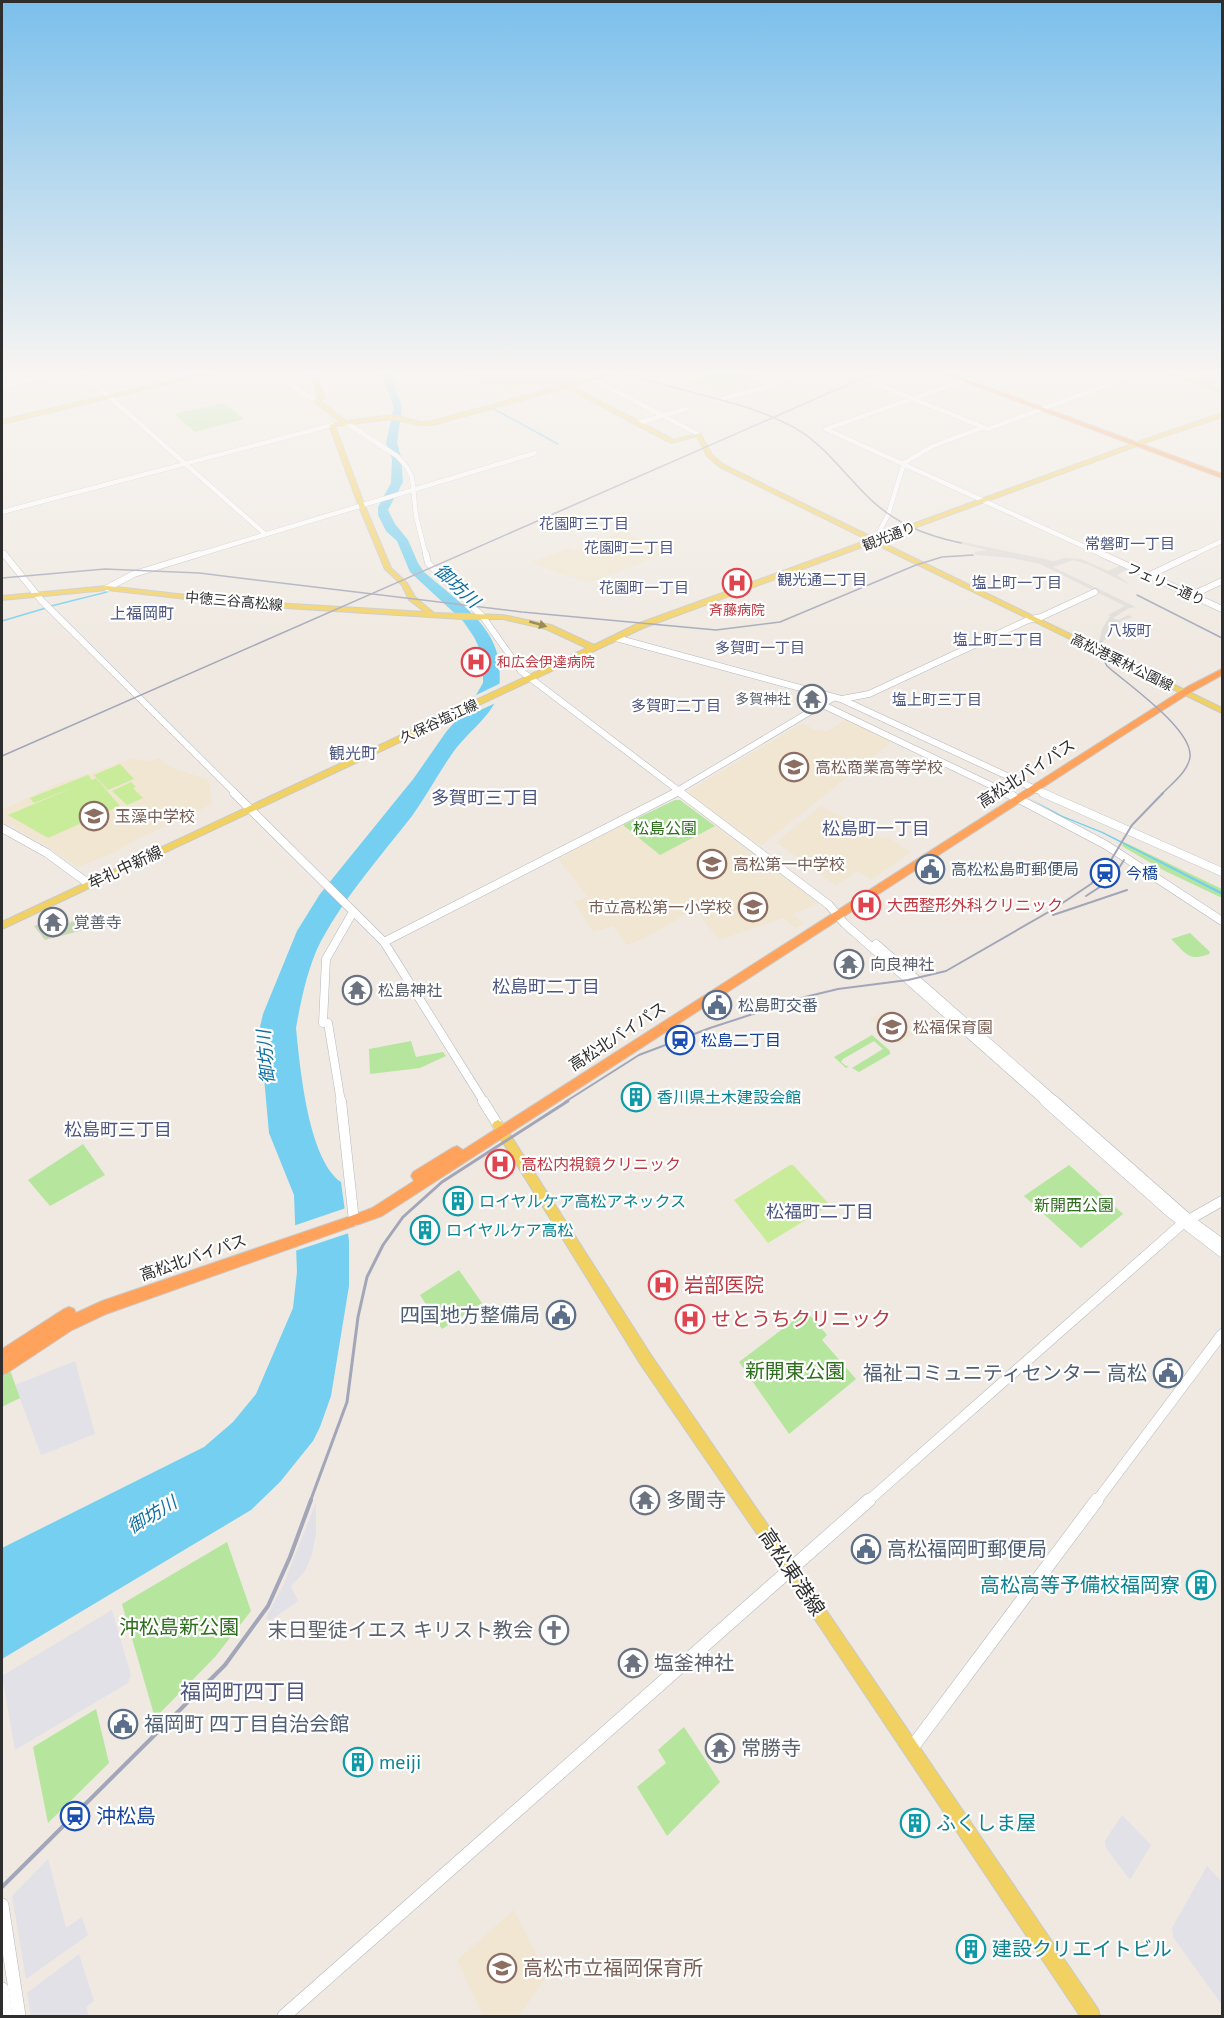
<svg xmlns="http://www.w3.org/2000/svg" width="1224" height="2018" viewBox="0 0 1224 2018" font-family="'PT Sans','Noto Sans JP',sans-serif">
	<rect width="100%" height="100%" fill="#efe9e1"/>
	<g fill="#e3e1e8">
		<path d="M75,1361L95,1434L41,1455L15,1385Z"/>
		<path d="M316,1502V1534L312,1554L305,1571L291,1586L298,1601L271,1620H268L266,1617L283,1586Z"/>
		<path d="M112,1610L131,1675L128,1683L15,1750L2,1676Z"/>
		<path d="M1122,1815L1151,1845L1130,1880L1106,1848L1105,1841Z"/>
		<path d="M48,1859L66,1928L82,1917L88,1935L26,1979L12,1896Z"/>
		<path d="M1207,1866L1222,1882V2005L1173,1937L1172,1928Z"/>
		<path d="M79,1954L94,2001L86,2007L89,2016H31L27,1993Z"/>
	</g>
	<g fill="#f0e6d1">
		<path d="M458,371H569L585,380L549,390L539,384L506,393L493,385L486,387Z"/>
		<path d="M727,371H748L756,375L751,377L764,385L724,396L687,381Z"/>
		<path d="M1186,371H1222V389L1193,381L1202,377Z"/>
		<path d="M624,530L665,554L591,582L561,574L532,562L570,548L574,551Z"/>
		<path d="M846,719L889,740V744L762,845L757,844L689,794L690,790L802,723L815,730L827,732Z"/>
		<path d="M159,758L170,767L206,779L210,783L212,804L136,840L111,854L78,867L45,845L14,828L16,827L2,822V810L55,785L131,759L152,761Z"/>
		<path d="M821,806L882,838L885,836L911,852L871,880L858,871L836,885L776,842Z"/>
		<path d="M623,825L660,855L715,826L818,903L793,914L804,923L796,928L783,918L719,940L695,909L645,938L627,945L613,926L593,932L574,902L588,897L558,859Z"/>
		<path d="M887,1011L913,1035L899,1043L870,1019Z"/>
		<path d="M514,1910L547,1976L519,2016H483L457,1960Z"/>
	</g>
	<g fill="#b6e59e">
		<path d="M224,403L244,419L195,432L174,414Z"/>
		<path d="M675,800H680L715,826L660,855L623,825Z"/>
		<path d="M1124,842L1222,889V898L1163,870L1122,846Z"/>
		<path d="M1190,933L1210,952L1209,954C1188,962 1186,953 1171,939Z"/>
		<path d="M872,1035L890,1051V1054L859,1072L852,1068L883,1049L874,1041L843,1059L841,1062L846,1066H849L846,1068L834,1057Z"/>
		<path d="M411,1041L416,1057L443,1052L446,1056L420,1068L370,1074L369,1049Z"/>
		<path d="M83,1144L105,1175L50,1206L28,1180Z"/>
		<path d="M1069,1165L1123,1214L1081,1248L1024,1196Z"/>
		<path d="M459,1270L482,1303L442,1329L420,1295Z"/>
		<path d="M805,1312L808,1313L827,1335L822,1340L856,1379L789,1434L739,1362Z"/>
		<path d="M10,1370L20,1398L2,1407V1376Z"/>
		<path d="M227,1542L251,1611L215,1657L155,1718L122,1604Z"/>
		<path d="M96,1709L109,1763L48,1823L33,1747Z"/>
		<path d="M684,1727L720,1782L667,1836L637,1787L666,1763L658,1750Z"/>
	</g>
	<path fill="#c8d9b8" d="M85,915L106,924L45,940L34,926L41,923L49,933Z"/>
	<g fill="#c9ec9a">
		<path d="M729,371H739L749,376L703,389L688,381Z"/>
		<path d="M120,764L134,779L108,790L94,775Z"/>
		<path d="M88,775L92,780L96,778L120,806L48,838L8,815L77,786L34,803L30,798Z"/>
		<path d="M131,782L136,787L133,788L143,798L127,805L112,791Z"/>
		<path d="M790,1165H793L830,1205L768,1243L734,1200Z"/>
	</g>
	<path fill="#dfdcd8" d="M958,541L1054,561L1065,558L1081,559L1108,571L1126,563L1133,566L1117,575L1130,585L1090,565L1073,560L1053,567L1136,607L1129,608L1113,618L1119,620L1128,615L1133,617L1121,621L1103,642H1099L1102,629L1110,616L1108,615L1125,606L1040,564L1011,558L976,555L974,552L987,550L963,544Z"/>
	<g fill="#75cff0">
		<path d="M381,371H389L402,407L397,443L401,457L403,482L388,510L395,524L408,540L418,563L424,572C450,595 491,621 498,657C500,669 501,686 497,698C489,718 467,733 454,751C439,772 427,795 412,816C380,857 346,895 321,941C308,966 301,1000 296,1028C300,1067 308,1159 341,1182L349,1241V1286L331,1396L320,1427L313,1441L280,1482L251,1510L2,1659V1548L204,1447L233,1422L256,1394L293,1308L297,1272L294,1195L269,1133L261,1044L260,1027L263,1014L297,931L320,894L414,778L446,732L472,702L483,683V656L474,637L463,621L410,572L397,541L386,531L378,515V507L391,483L392,459L386,443L394,408Z"/>
		<path d="M1029,798L1063,816L1103,832L1222,892V895L1102,833L1062,817Z"/>
	</g>
	<g fill="#efe9e1">
		<path d="M501,683L498,702L454,722L472,697Z"/>
		<path d="M346,1208L349,1233L295,1251L293,1226Z"/>
	</g>
	<g fill="none" stroke-linecap="round" stroke-linejoin="round">
		<g stroke="#75cff0" stroke-width="1.5">
			<path d="M393,373L400,371"/>
			<path d="M492,408L558,444"/>
			<path d="M51,606L107,592"/>
			<path d="M2,621L46,608"/>
		</g>
		<g stroke="#b4b7c1" stroke-width="5">
			<g id="minor-far4">
				<path d="M80,371L265,534"/>
				<path d="M269,371L316,401"/>
				<path d="M577,371L698,434"/>
				<path d="M844,371L988,429L1145,371"/>
				<path d="M2,386L70,371"/>
				<path d="M718,400L770,386L806,371"/>
				<path d="M345,422L397,456L406,466L412,477L416,516L426,556"/>
				<path d="M638,423L686,409"/>
				<path d="M826,429L1105,556"/>
				<path d="M826,429L969,379"/>
				<path d="M2,512L332,425"/>
				<path d="M887,533L880,530L888,515L904,463L933,446L984,427"/>
				<path d="M2,552L5,556"/>
				<path d="M194,556L535,453"/>
				<path d="M1190,556L1222,541"/>
			</g>
		</g>
		<g stroke="#b4b7c1" stroke-width="7">
			<g id="minor-far3">
				<path d="M4,554L41,600L236,794"/>
				<path d="M426,554L428,563L483,617L521,671L683,794"/>
				<path d="M1102,554L1222,609"/>
				<path d="M1148,576L1194,554"/>
				<path d="M107,588L134,574L199,554"/>
				<path d="M1192,595L1222,581"/>
				<path d="M616,638L841,699L1046,794"/>
				<path d="M842,699L869,694L1028,620L1041,617L1095,592"/>
				<path d="M823,705L1009,794"/>
				<path d="M672,794L833,698"/>
			</g>
		</g>
		<g stroke="#b4b7c1" stroke-width="9">
			<g id="minor-far2">
				<path d="M234,793L384,942L484,1102"/>
				<path d="M681,793L829,905L844,923L1046,1102"/>
				<path d="M1006,793L1013,796"/>
				<path d="M1043,793L1222,872"/>
				<path d="M1019,799L1106,845L1222,921"/>
				<path d="M2,828L47,853L89,884"/>
				<path d="M384,942L675,793"/>
				<path d="M876,944L1056,1102"/>
				<path d="M323,1023L326,959L353,912"/>
				<path d="M328,1023L341,1102"/>
			</g>
		</g>
		<g stroke="#b4b7c1" stroke-width="11">
			<g id="minor-far1">
				<path d="M341,1101L354,1221"/>
				<path d="M483,1101L498,1125"/>
				<path d="M1045,1101L1170,1212L1222,1252"/>
				<path d="M1054,1101L1189,1220L1222,1244"/>
				<path d="M867,1502L1183,1223L1222,1201"/>
				<path d="M1096,1502L1222,1334"/>
			</g>
		</g>
		<g stroke="#b4b7c1" stroke-width="14">
			<g id="minor">
				<path d="M911,1749L1097,1500"/>
				<path d="M2,1905L19,2016"/>
				<path d="M2,1989L6,2016"/>
				<path d="M284,2016L869,1500"/>
			</g>
		</g>
		<g stroke="#c9c9c9" stroke-width="2">
			<g id="major">
				<path d="M211,371H221L2,424V420Z"/>
				<path d="M309,371H314L325,398L320,401L347,421L392,415L421,422L432,421L615,371H624L572,386L674,440L700,433L712,455L724,465L874,538L1146,439L1222,413V417L1150,441L879,541L1222,708V713L873,543L643,628L2,929V922L587,648L546,629L503,619H462L240,605L107,590L2,600V596L107,586L240,601L425,612L409,600L402,585L385,569L358,504L329,425L341,422L313,401L319,397ZM567,388L671,443L697,436L707,456L720,467L868,540L637,624L594,645L551,625L503,615L434,613L415,597L407,583L391,568L364,504L335,426L392,419L421,425H432Z"/>
				<path d="M1158,371H1166L1222,390V393Z"/>
				<path d="M498,1120L502,1122L651,1355L796,1566L1098,2009L1100,2016H1080L786,1576L641,1365L494,1128L492,1125L494,1122Z"/>
			</g>
		</g>
		<g stroke="#c9c9c9" stroke-width="2">
			<g id="highway">
				<path d="M936,371H945L1222,474V478Z"/>
				<path d="M1222,669V675L1193,691L1119,738L382,1216L106,1314L72,1330L7,1373L2,1375V1349L64,1309L69,1307L74,1309L76,1313L102,1301L351,1216L372,1208L414,1181L411,1176L413,1172L452,1148L457,1146L463,1150L1113,734L1187,687Z"/>
			</g>
		</g>
		<use href="#minor-far4" stroke="#fff" stroke-width="4.5"/>
		<use href="#minor-far3" stroke="#fff" stroke-width="6"/>
		<use href="#minor-far2" stroke="#fff" stroke-width="8"/>
		<use href="#minor-far1" stroke="#fff" stroke-width="10"/>
		<use href="#minor" stroke="#fff" stroke-width="13"/>
		<use href="#major" fill="#f2d163" fill-rule="evenodd"/>
		<use href="#highway" fill="#ffa35c" fill-rule="evenodd"/>
		<g stroke="#a3a6b8" stroke-width="1.5">
			<path d="M620,371C677,393 741,398 795,428C823,444 842,471 865,494C892,522 923,535 961,543"/>
			<path d="M2,578L105,569L199,573L522,612L716,630L780,622L916,565L942,557L973,555"/>
			<path d="M1137,595L1222,638"/>
			<path d="M1101,642V655L1107,666C1127,684 1193,729 1190,757C1188,772 1171,784 1162,794"/>
			<path d="M2,756L879,371"/>
		</g>
		<g stroke="#a3a6b8" stroke-width="2">
			<path d="M1086,896L1112,879L1124,860"/>
			<path d="M1053,915L1127,890"/>
			<path d="M565,1102L639,1055L710,1028L805,997L838,989L908,980L946,971L1052,910L1091,884L1108,865L1132,825L1163,793"/>
		</g>
		<path stroke="#a3a6b8" stroke-width="3" d="M310,1502L347,1402L358,1317L367,1277L383,1245L403,1217L442,1182L568,1101"/>
		<path stroke="#a3a6b8" stroke-width="4" d="M2,1887L225,1665L268,1606L290,1557L311,1500"/>
	</g>
	<defs><path id="oneway-solid" d="M-6-.8H1V-3.2L6.5 0L1 3.2V.8H-6Z" transform="scale(1.5)"/></defs>
	<use fill="#908048" href="#oneway-solid" transform="translate(538 624) rotate(16)"/>
	<linearGradient id="sky" x2="0" y2="1"><stop stop-color="#7abfeb"/><stop offset="0.57" stop-color="#f8f5f2"/><stop offset="1" stop-color="#f8f5f2" stop-opacity="0"/></linearGradient>
	<rect width="1224" height="654" fill="url(#sky)"/>
	<defs>
		<g id="hospital-ring" transform="scale(1.5)"><circle r="9.5" fill="#fff" stroke="#e0444e" stroke-width="1.5"/><path d="M-5-5h3v3.5h4V-5h3V5h-3V1.5h-4V5h-3Z" fill="#e0444e"/></g>
		<g id="temple-ring" transform="scale(1.5)"><circle r="9.5" fill="#fff" stroke="#6b7280" stroke-width="1.5"/><path d="M0-6L5-2H3V0L6.5 2.5H4V6H1.5V3h-3V6H-4V2.5H-6.5L-3 0V-2H-5Z" fill="#6b7280"/></g>
		<g id="school-ring" transform="scale(1.5)"><circle r="9.5" fill="#fff" stroke="#8d6e63" stroke-width="1.5"/><path d="M0-5L7-2L0 1L-7-2ZM-4 1L0 2.5L4 1V4Q0 6-4 4Z" fill="#8d6e63"/></g>
		<g id="civic-ring" transform="scale(1.5)"><circle r="9.5" fill="#fff" stroke="#5c6f8a" stroke-width="1.5"/><path d="M-.6-6.5H3V-4.5H.6V-3L4-1V1h2V6H-6V1h2V-1L-.6-3ZM-1.2 2.5V6h2.4V2.5Z" fill="#5c6f8a"/></g>
		<g id="station-ring" transform="scale(1.5)"><circle r="9.5" fill="#fff" stroke="#1a4fb4" stroke-width="1.5"/><path d="M-3-6H3Q5-6 5-4V2Q5 4 3 4L4.5 6H3L1.5 4h-3L-3 6H-4.5L-3 4Q-5 4-5 2V-4Q-5-6-3-6ZM-3.5-4v3h7v-3ZM-3.5 1v1.5H-2V1ZM2 1v1.5H3.5V1Z" fill="#1a4fb4"/></g>
		<g id="building-ring" transform="scale(1.5)"><circle r="9.5" fill="#fff" stroke="#0f9aa8" stroke-width="1.5"/><path d="M-4-6H4V6H1V3H-1V6H-4ZM-2.5-4.3h1.7v1.8h-1.7ZM.8-4.3h1.7v1.8H.8ZM-2.5-1h1.7V.8h-1.7ZM.8-1h1.7V.8H.8Z" fill="#0f9aa8"/></g>
		<g id="church-ring" transform="scale(1.5)"><circle r="9.5" fill="#fff" stroke="#6b7280" stroke-width="1.5"/><path d="M-1.2-6h2.4v3.5h3.3v2.4h-3.3V6h-2.4V-.1h-3.3v-2.4h3.3Z" fill="#6b7280"/></g>
	</defs>
	<g fill-rule="evenodd">
		<use href="#hospital-ring" x="737" y="583"/>
		<use href="#hospital-ring" x="476" y="662"/>
		<use href="#temple-ring" x="812" y="699"/>
		<use href="#school-ring" x="794" y="767"/>
		<use href="#school-ring" x="94" y="816"/>
		<use href="#school-ring" x="712" y="864"/>
		<use href="#civic-ring" x="930" y="869"/>
		<use href="#station-ring" x="1105" y="873"/>
		<use href="#hospital-ring" x="866" y="905"/>
		<use href="#school-ring" x="753" y="907"/>
		<use href="#temple-ring" x="53" y="922"/>
		<use href="#temple-ring" x="849" y="964"/>
		<use href="#temple-ring" x="357" y="990"/>
		<use href="#civic-ring" x="717" y="1005"/>
		<use href="#school-ring" x="892" y="1027"/>
		<use href="#station-ring" x="680" y="1040"/>
		<use href="#building-ring" x="636" y="1097"/>
		<use href="#hospital-ring" x="500" y="1164"/>
		<use href="#building-ring" x="458" y="1201"/>
		<use href="#building-ring" x="425" y="1230"/>
		<use href="#hospital-ring" x="663" y="1285"/>
		<use href="#civic-ring" x="561" y="1315"/>
		<use href="#hospital-ring" x="690" y="1319"/>
		<use href="#civic-ring" x="1168" y="1373"/>
		<use href="#temple-ring" x="645" y="1500"/>
		<use href="#civic-ring" x="866" y="1549"/>
		<use href="#building-ring" x="1201" y="1585"/>
		<use href="#church-ring" x="554" y="1630"/>
		<use href="#temple-ring" x="633" y="1663"/>
		<use href="#civic-ring" x="123" y="1724"/>
		<use href="#temple-ring" x="720" y="1748"/>
		<use href="#building-ring" x="358" y="1762"/>
		<use href="#station-ring" x="75" y="1816"/>
		<use href="#building-ring" x="915" y="1823"/>
		<use href="#building-ring" x="971" y="1949"/>
		<use href="#school-ring" x="502" y="1968"/>
	</g>
	<g text-anchor="middle" stroke-width="4.5" stroke-linejoin="round" paint-order="stroke">
		<g font-size="14" fill="#2e2e2e" stroke="#fff">
			<text transform="translate(889 536) rotate(-21)" y="5">観光通り</text>
			<text transform="translate(1166 584) rotate(24)" y="5">フェリー通り</text>
			<text transform="translate(234 601) rotate(5)" y="5">中徳三谷高松線</text>
			<text transform="translate(1122 662) rotate(26)" y="5">高松港栗林公園線</text>
			<text transform="translate(439 721) rotate(-25)" y="5">久保谷塩江線</text>
		</g>
		<g font-size="14" fill="#be3a42" stroke="#fff">
			<text x="737" y="615">斉藤病院</text>
			<text x="497" y="667" text-anchor="start">和広会伊達病院</text>
		</g>
		<g font-size="14" fill="#5b616d" stroke="#fff" text-anchor="end">
			<text x="791" y="704">多賀神社</text>
		</g>
		<g font-size="15" fill="#4d5680" stroke="#fff">
			<text x="584" y="529">花園町三丁目</text>
			<text x="1130" y="549">常磐町一丁目</text>
			<text x="629" y="553">花園町二丁目</text>
			<text x="822" y="585">観光通二丁目</text>
			<text x="1017" y="588">塩上町一丁目</text>
			<text x="644" y="593">花園町一丁目</text>
			<text x="1129" y="636">八坂町</text>
			<text x="998" y="645">塩上町二丁目</text>
			<text x="760" y="653">多賀町一丁目</text>
			<text x="937" y="705">塩上町三丁目</text>
			<text x="676" y="711">多賀町二丁目</text>
		</g>
		<g font-size="16" fill="#4d5680" stroke="#fff">
			<text x="142" y="619">上福岡町</text>
			<text x="353" y="759">観光町</text>
		</g>
		<g font-size="16" fill="#785e54" stroke="#fff" text-anchor="start">
			<text x="815" y="773">高松商業高等学校</text>
			<text x="115" y="822">玉藻中学校</text>
			<text x="733" y="870">高松第一中学校</text>
			<text x="732" y="913" text-anchor="end">市立高松第一小学校</text>
			<text x="913" y="1033">松福保育園</text>
		</g>
		<g font-size="16" fill="#2e2e2e" stroke="#fff">
			<text transform="translate(1026 773) rotate(-33)" y="6">高松北バイパス</text>
			<text transform="translate(125 867) rotate(-25)" y="6">牟礼中新線</text>
			<text transform="translate(617 1036) rotate(-33)" y="6">高松北バイパス</text>
			<text transform="translate(193 1257) rotate(-19)" y="6">高松北バイパス</text>
		</g>
		<g font-size="16" fill="#2c6e1b" stroke="#fff">
			<text x="665" y="834">松島公園</text>
			<text x="1074" y="1211">新開西公園</text>
		</g>
		<g font-size="16" fill="#4e5e75" stroke="#fff" text-anchor="start">
			<text x="951" y="875">高松松島町郵便局</text>
			<text x="738" y="1011">松島町交番</text>
		</g>
		<g font-size="16" fill="#164399" stroke="#fff" text-anchor="start">
			<text x="1126" y="879">今橋</text>
			<text x="701" y="1046">松島二丁目</text>
		</g>
		<g font-size="16" fill="#be3a42" stroke="#fff" text-anchor="start">
			<text x="887" y="911">大西整形外科クリニック</text>
			<text x="521" y="1170">高松内視鏡クリニック</text>
		</g>
		<g font-size="16" fill="#5b616d" stroke="#fff" text-anchor="start">
			<text x="74" y="928">覚善寺</text>
			<text x="870" y="970">向良神社</text>
			<text x="378" y="996">松島神社</text>
		</g>
		<g font-size="16" fill="#0d838f" stroke="#fff" text-anchor="start">
			<text x="657" y="1103">香川県土木建設会館</text>
			<text x="479" y="1207">ロイヤルケア高松アネックス</text>
			<text x="446" y="1236">ロイヤルケア高松</text>
		</g>
		<g font-size="18" font-style="italic" fill="#0d6fa3" stroke="#fff">
			<text transform="translate(457 586) rotate(43)" y="6">御坊川</text>
			<text transform="translate(266 1057) rotate(-95)" y="6">御坊川</text>
			<text transform="translate(152 1515) rotate(-31)" y="6">御坊川</text>
		</g>
		<g font-size="18" fill="#4d5680" stroke="#fff">
			<text x="485" y="804">多賀町三丁目</text>
			<text x="876" y="835">松島町一丁目</text>
			<text x="546" y="993">松島町二丁目</text>
			<text x="118" y="1136">松島町三丁目</text>
			<text x="820" y="1218">松福町二丁目</text>
		</g>
		<g font-size="20" fill="#be3a42" stroke="#fff" text-anchor="start">
			<text x="684" y="1292">岩部医院</text>
			<text x="711" y="1326">せとうちクリニック</text>
		</g>
		<g font-size="20" fill="#4e5e75" stroke="#fff" text-anchor="end">
			<text x="540" y="1322">四国地方整備局</text>
			<text x="1147" y="1380">福祉コミュニティセンター 高松</text>
			<text x="887" y="1556" text-anchor="start">高松福岡町郵便局</text>
			<text x="144" y="1731" text-anchor="start">福岡町 四丁目自治会館</text>
		</g>
		<g font-size="20" fill="#2c6e1b" stroke="#fff">
			<text x="795" y="1378">新開東公園</text>
			<text x="179" y="1634">沖松島新公園</text>
		</g>
		<g font-size="20" fill="#5b616d" stroke="#fff" text-anchor="start">
			<text x="666" y="1507">多聞寺</text>
			<text x="533" y="1637" text-anchor="end">末日聖徒イエス キリスト教会</text>
			<text x="654" y="1670">塩釜神社</text>
			<text x="741" y="1755">常勝寺</text>
		</g>
		<g font-size="20" fill="#2e2e2e" stroke="#fff">
			<text transform="translate(792 1572) rotate(56)" y="7">高松東港線</text>
		</g>
		<g font-size="20" fill="#0d838f" stroke="#fff" text-anchor="start">
			<text x="1180" y="1592" text-anchor="end">高松高等予備校福岡寮</text>
			<text x="379" y="1769">meiji</text>
			<text x="936" y="1830">ふくしま屋</text>
			<text x="992" y="1956">建設クリエイトビル</text>
		</g>
		<g font-size="20" fill="#164399" stroke="#fff" text-anchor="start">
			<text x="96" y="1823">沖松島</text>
		</g>
		<g font-size="20" fill="#785e54" stroke="#fff" text-anchor="start">
			<text x="523" y="1975">高松市立福岡保育所</text>
		</g>
		<g font-size="21" fill="#4d5680" stroke="#fff">
			<text x="243" y="1699">福岡町四丁目</text>
		</g>
	</g>
	<rect width="1224" height="2018" fill="none" stroke="#2e2e2e" stroke-width="6"/>
</svg>
